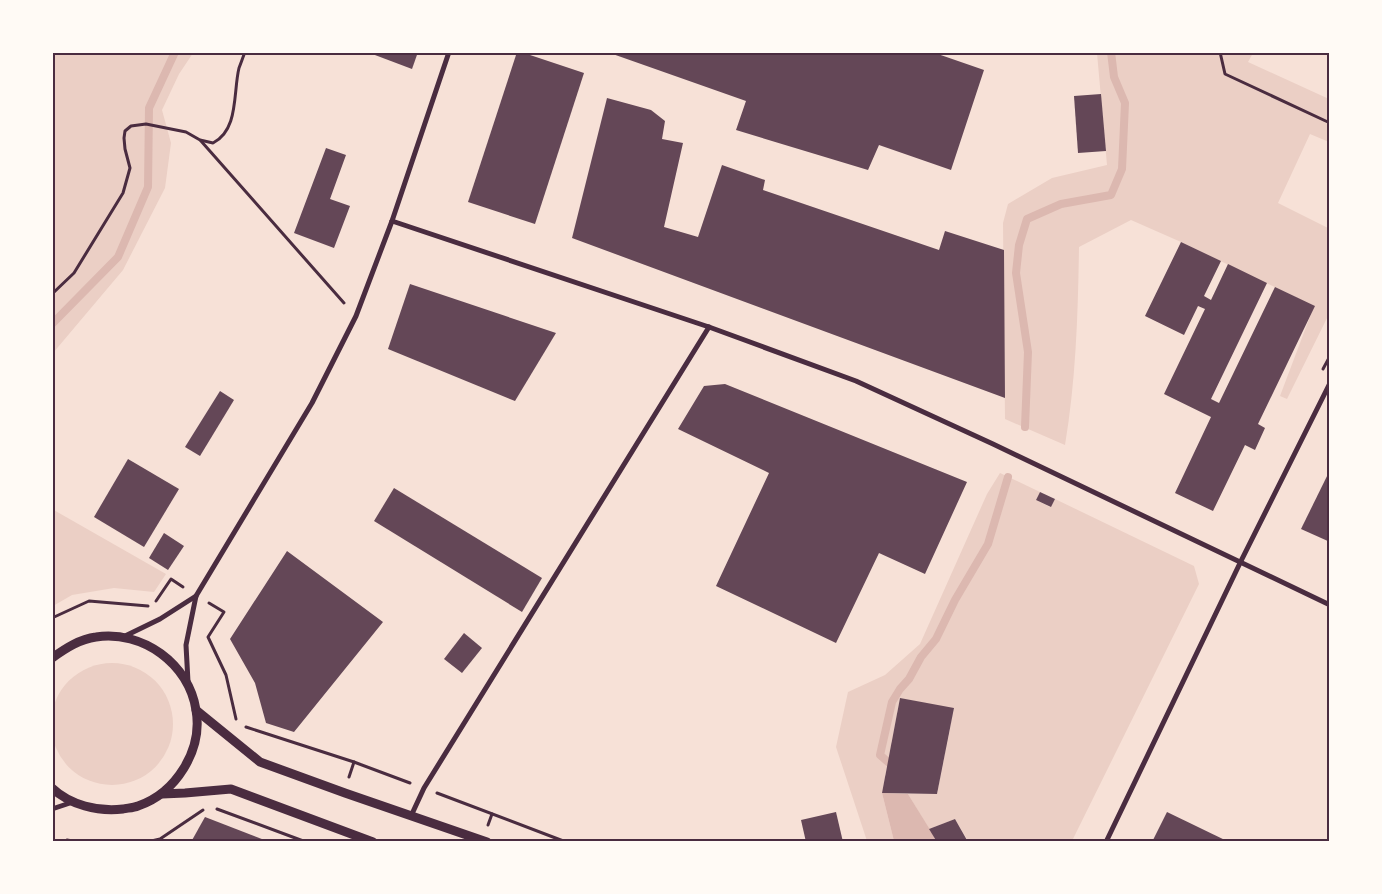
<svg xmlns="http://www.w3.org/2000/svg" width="1382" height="894" viewBox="0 0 1382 894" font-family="Montserrat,sans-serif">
	<rect width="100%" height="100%" fill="#f7e1d7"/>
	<g fill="#ebcfc5">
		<path d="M52,53H193L179,74L162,110L171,143L165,188L123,270L53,353Z"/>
		<path d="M1097,53H1253L1248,62L1329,99V142L1310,134L1278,203L1330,229L1329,314L1287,399L1280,396L1314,306L1181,242L1131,220L1079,247C1078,313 1076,380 1065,445L1005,419L1003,223L1008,204L1052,178L1107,165Z"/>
		<path d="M1000,473L1040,492L1036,500L1050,507L1055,499L1194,566L1199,584L1072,841H968L955,819L929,829L908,794H937L954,709L900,698L882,793L894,841H867L836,747L848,692L885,675L920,644L987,494Z"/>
		<path d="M52,509L166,574L154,592L114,588L72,595L53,606Z"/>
		<circle cx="112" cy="724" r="61"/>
	</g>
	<path fill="#dcb8b0" d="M882,793L908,794L937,841H894Z"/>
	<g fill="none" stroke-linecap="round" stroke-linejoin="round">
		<g stroke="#dcb8b0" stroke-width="8">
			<path d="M52,324L118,257L148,187L149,108L175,52"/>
			<path d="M1025,427L1028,352L1016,273L1019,245L1027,219L1061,204L1111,195L1122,169L1125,103L1114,77L1111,52"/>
			<path d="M888,762L880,755L892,702L900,689L909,679L921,657L936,639L955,600L988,544L1008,477"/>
		</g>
	</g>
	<g fill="#644757">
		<path d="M367,52H418L412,69Z"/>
		<path d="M517,52H521L584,73L535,224L468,202Z"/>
		<path d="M607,52H932L984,70L951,170L879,145L868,170L736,130L746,101Z"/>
		<path d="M1101,94L1106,151L1078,153L1074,96Z"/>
		<path d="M607,98L651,110L665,121L662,139L683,143L664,227L698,237L722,165L765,180L763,190L939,250L945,231L1004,250L1005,398L572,238Z"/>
		<path d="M326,148L346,155L330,199L350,206L334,248L294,233Z"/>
		<path d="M1181,242L1221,261L1204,296L1211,300L1228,264L1267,283L1211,399L1219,403L1275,287L1315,306L1258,424L1265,428L1255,450L1245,445L1213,511L1175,493L1211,417L1164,394L1205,309L1198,306L1184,335L1145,316Z"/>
		<path d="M410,284L556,333L515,401L388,349Z"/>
		<path d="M725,384L967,482L925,574L879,553L836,643L716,586L769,473L678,429L704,386Z"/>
		<path d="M220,391L234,400L200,456L185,447Z"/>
		<path d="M128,459L179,489L144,547L94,517Z"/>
		<path d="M1330,470V542L1301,529Z"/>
		<path d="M394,488L542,578L522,612L374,521Z"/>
		<path d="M1040,492L1055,499L1051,507L1036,500Z"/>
		<path d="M164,533L184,546L168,570L149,558Z"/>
		<path d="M287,551L383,622L294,732L266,723L255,683L230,639Z"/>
		<path d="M464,633L482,648L462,673L444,659Z"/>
		<path d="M900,698L954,708L937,794L882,793Z"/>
		<path d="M836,812L843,842H806L801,820Z"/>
		<path d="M1167,812L1229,842H1152Z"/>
		<path d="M205,817L267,841V842H191Z"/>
		<path d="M955,819L968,842H937L929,829Z"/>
	</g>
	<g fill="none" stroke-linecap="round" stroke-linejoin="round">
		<g stroke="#4a2c40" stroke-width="3">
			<path d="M1220,52L1225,74L1330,123"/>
			<path d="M201,141L344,303"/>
			<path d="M52,294L74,273L123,193L130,168L125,149L124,138L125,131L131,126L146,124L186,132L200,140L213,143C239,130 233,92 239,68C241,63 243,57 245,52"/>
			<path d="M1323,369L1330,356"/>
			<path d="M156,601L171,579L183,587"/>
			<path d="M209,603L224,612L208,637L226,675L236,719"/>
			<path d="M52,618L89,601L148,606"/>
			<path d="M246,727L354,762L410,783"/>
			<path d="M349,777L354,762"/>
			<path d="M437,793L566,842"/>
			<path d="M217,809L306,842"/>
			<path d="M488,825L492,814"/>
			<path d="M66,842L67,840L78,842"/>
			<path d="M147,842L160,839L203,810"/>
		</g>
		<g stroke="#4a2c40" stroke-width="5">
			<path d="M392,221L709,327L856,381L993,444L1330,605"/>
			<path d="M123,637L160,619L196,596"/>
			<path d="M188,682L186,645L196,596L312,403L356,316L392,221L449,52"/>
			<path d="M52,809L73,802"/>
			<path d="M411,816L424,788L709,327"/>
			<path d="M1106,842L1241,561L1330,383"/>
		</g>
		<g stroke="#4a2c40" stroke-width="9">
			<path d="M52,658C66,648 80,639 96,637C143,630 189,664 196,710C203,750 176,793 138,806C133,808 127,808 123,809C98,812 70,805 52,788"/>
			<path d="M196,710L260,762L345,793L487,842"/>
			<path d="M162,794L185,793L231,789L373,842"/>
		</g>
	</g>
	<rect width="1382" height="894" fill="none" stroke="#fffaf5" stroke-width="108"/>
	<rect x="54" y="54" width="1274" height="786" fill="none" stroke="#4a2c40" stroke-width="2"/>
</svg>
